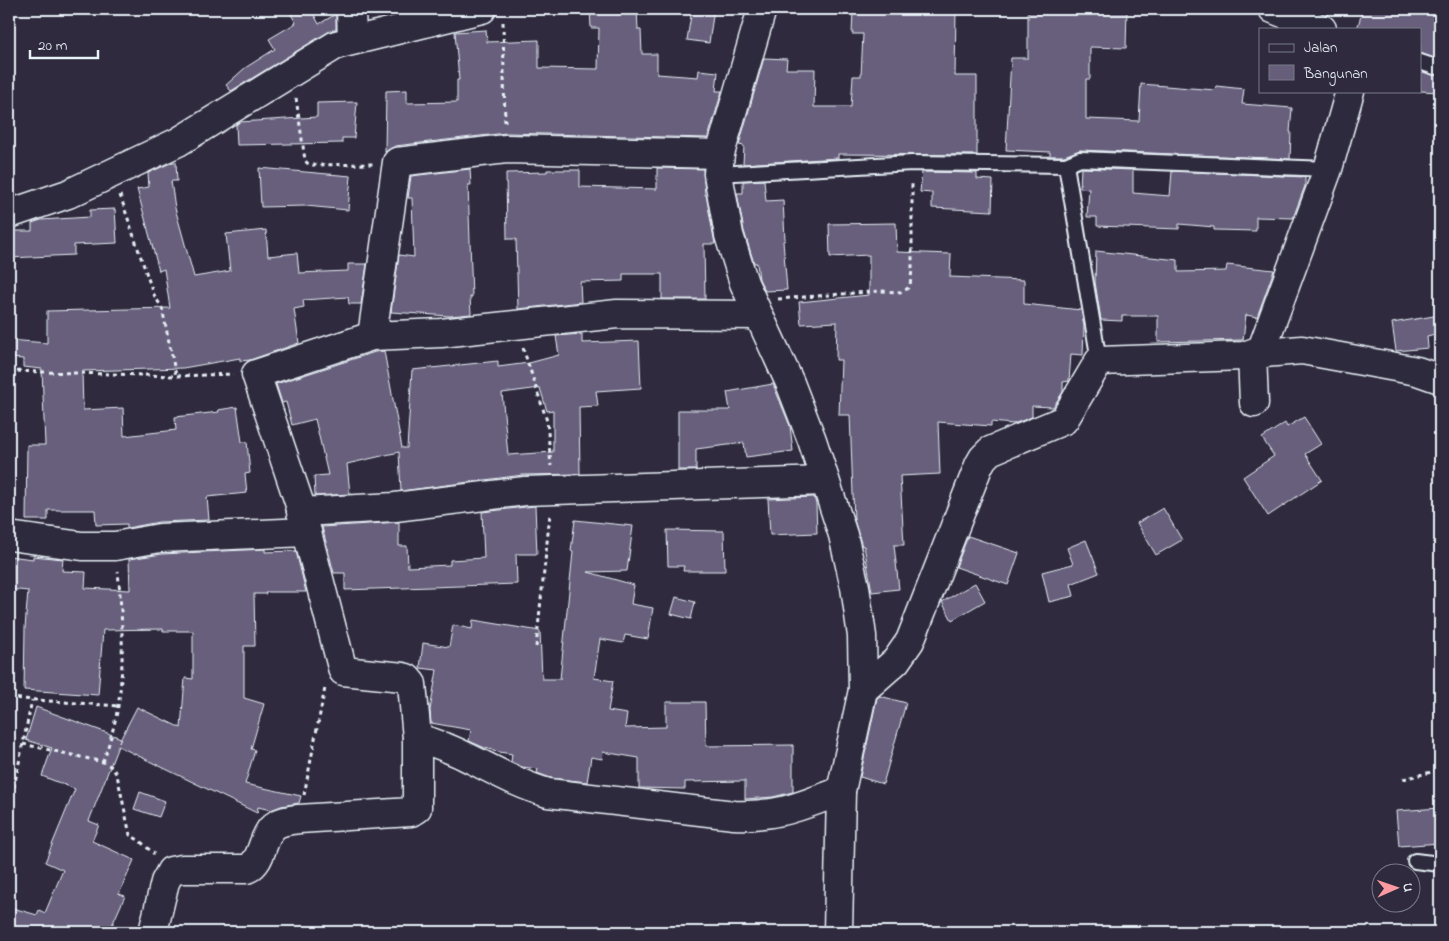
<svg xmlns="http://www.w3.org/2000/svg" width="1449" height="941" viewBox="0 0 1449 941" font-family="'Indie Flower',sans-serif">
	<rect width="100%" height="100%" fill="#2f2a3d"/>
	<filter id="ink" filterUnits="userSpaceOnUse"><feTurbulence type="fractalNoise" baseFrequency=".02" numOctaves="2"/><feDisplacementMap in="SourceGraphic" scale="10" xChannelSelector="R" yChannelSelector="G"/><feConvolveMatrix kernelMatrix="1 2 1 2 8 2 1 2 1" color-interpolation-filters="sRGB"/></filter>
	<g filter="url(#ink)">
		<g fill="#675e7c" stroke="#e8f1f8" fill-rule="evenodd">
			<path d="M288,9H311L319,24L336,14V29L328,32L231,91L226,85L245,68L275,49L269,39L296,23Z"/>
			<path d="M590,9H637L638,30H641L642,54H657V74L698,77L699,70L718,72L716,91H722L708,138L506,133L395,146L385,152L386,91L407,90V103L457,102V80H459L455,32L486,30L487,42L539,40V68L598,69L599,28H591Z"/>
			<path d="M692,9H714L709,43L687,40Z"/>
			<path d="M853,9H956L955,76H977V155L838,154V158L743,164L744,146L739,145L764,58L787,59L786,69H815L814,107H851L853,76H861L863,34H852Z"/>
			<path d="M1028,9H1127L1126,48L1090,47V79H1086V119L1139,121L1141,84L1215,90L1216,86L1244,89L1242,104L1292,108L1290,132H1291L1290,159L1080,150L1064,156H1050V152L1006,150L1011,58H1028Z"/>
			<path d="M1363,9H1440V60L1420,53V29H1357Z"/>
			<path d="M1420,71L1433,75L1440,74V92L1420,91Z"/>
			<path d="M357,102L354,138H342V143L237,145L236,125L240,122L317,117V103Z"/>
			<path d="M173,162H176L177,181H171L175,208L194,277L230,271L226,234L266,230L268,256L297,253L299,273L348,271V264H367L361,304H349L348,297L303,300L304,307L294,309L299,343L250,360L240,361V358L183,368L82,371L83,410L123,408L124,436L176,430L175,417L219,412L218,410L237,407L242,442H247L250,473L245,474L247,493L207,497L209,520L159,522L127,528V524L96,525L95,510H48V520H26L27,445H45L42,369L23,367V359L9,358V340L47,343V311L170,308L164,269L159,271L137,189L149,187L148,173Z"/>
			<path d="M259,168L351,176L348,210L306,206L261,207Z"/>
			<path d="M657,168L703,169L705,195H706L715,244H704L705,299H662V274H623V281L580,282L581,302L518,309L516,239H507L506,173L547,172V170H580V187L657,189Z"/>
			<path d="M1081,168L1133,170V193L1170,196L1172,171L1305,177V186L1293,218L1256,217V231L1214,230V227L1179,224V229L1097,226V217H1087L1089,189L1080,188Z"/>
			<path d="M470,169L471,185H468L472,297H470L471,314L450,316L391,312L399,255L414,257L412,198H408L411,176Z"/>
			<path d="M922,172L977,173V179L993,180L992,211L932,208V193L920,192Z"/>
			<path d="M764,180L766,201L783,200L785,240L783,241L787,290L765,291L759,279L757,263H754L744,231L737,193H743V181Z"/>
			<path d="M115,209L117,243L74,245V255L9,258V231H32V223L41,220L90,217V210Z"/>
			<path d="M896,223L897,252L951,254L950,277L1024,280V304L1081,310L1084,326L1083,355L1071,354L1069,381L1063,382V392L1053,407L1032,406V417L1013,424L991,422V426L938,422L940,474L900,476L904,545H894L899,589L872,592L864,546H862L854,520L850,415H839L841,360H836L837,322L801,324L799,302L869,295V255L830,257L829,224Z"/>
			<path d="M1096,251L1178,260V272L1226,271L1227,265L1274,270L1257,317L1246,315L1243,340L1158,342V316H1122V321L1101,320L1095,282Z"/>
			<path d="M1440,315V333L1427,336L1428,348L1396,351L1392,323Z"/>
			<path d="M582,334V343L639,341L641,388L596,391L598,406L579,407L580,474L523,475L401,491L399,452L347,464L350,494L315,496L314,476L328,475L315,419L292,425L286,402L282,403L276,384L375,352L384,351L402,448H407L412,370L498,361V367L529,363L559,355L556,336ZM540,388L547,411L553,410V452L508,455L502,393Z"/>
			<path d="M773,384L790,426L793,451L746,457L744,443L696,449V470H678V410H730L727,392Z"/>
			<path d="M1304,417L1321,444L1305,454L1322,480L1268,516L1243,477L1274,456L1262,438L1285,423L1287,427Z"/>
			<path d="M814,497L816,504L817,533L770,535L768,499Z"/>
			<path d="M535,506L537,554H516L517,584L345,590V573H334L322,527L399,522V546H407L408,567L450,565V560L484,558L482,512Z"/>
			<path d="M1163,508L1182,540L1156,555L1137,523Z"/>
			<path d="M575,520L633,526L627,571L588,572L634,585L631,604L653,608L648,639L625,635L623,643L600,639L594,678L613,681L608,711L627,714L625,728L666,727V702H705L706,746L793,745V792L773,797L745,799V781L685,782V789L639,788V758L603,752L602,759L591,757L587,782L551,778L537,773L538,769L522,767L511,762L512,754L493,751V750L485,748L469,741L471,730L431,723L430,710L437,670L420,668L423,643L449,647L453,625L472,629L473,620L540,631L542,679H560L573,552L571,551Z"/>
			<path d="M667,530L724,531L725,571H683L684,566H668Z"/>
			<path d="M968,536L1019,553L1008,585L956,567Z"/>
			<path d="M1086,540L1099,573L1071,584L1074,596L1049,602L1042,572L1073,564L1067,548Z"/>
			<path d="M265,549V552L296,551L306,592H266V594H254L255,646H244V698L264,704L251,749L255,750L245,784L301,796L299,803L281,806L271,810L258,807L257,813L118,746L89,821L99,825L92,841L134,860L119,894L125,896L109,932H9V907L37,915L39,910L45,913L63,870L45,862L75,789L42,776L52,748L26,740L36,707L121,738L119,742L137,707L181,728L185,678L193,679V631H163V629L103,630L98,695L24,690L25,628L28,591L9,589V556L33,559V556L63,559L62,571L86,572L85,588L130,590L129,559L162,554Z"/>
			<path d="M975,583L985,601L952,620L942,602Z"/>
			<path d="M676,597L695,602L691,619L671,614Z"/>
			<path d="M880,696L906,703L883,784L860,777L877,698Z"/>
			<path d="M140,792L165,801L159,817L134,809Z"/>
			<path d="M1440,808V843L1399,846L1396,811Z"/>
		</g>
		<g fill="none" stroke-linecap="round" stroke-linejoin="round">
			<g stroke="#e8f1f8" stroke-width="18">
				<g id="lane">
					<path d="M1420,62L1435,67"/>
					<path d="M1066,165L1099,361"/>
					<path d="M718,174L912,163L1066,165L1080,159L1328,169"/>
					<path d="M1415,861L1440,864"/>
				</g>
			</g>
			<g stroke="#e8f1f8" stroke-width="31">
				<g id="street">
					<path d="M351,9L352,40"/>
					<path d="M762,9L720,154L718,174L729,235L744,283L790,383L812,440L843,535L855,587L862,636L863,690L841,791L838,932"/>
					<path d="M1273,9L1322,29"/>
					<path d="M9,214L68,194L178,142L336,45L482,9"/>
					<path d="M372,336L397,162L506,149L720,154"/>
					<path d="M1254,403L1252,354L1302,350L1417,371L1440,379"/>
					<path d="M301,512L395,507L525,491L825,481"/>
					<path d="M9,536L82,546H115L160,538L307,532"/>
					<path d="M863,690L896,661L910,641L979,465L983,458L990,451L1064,420L1099,361L1244,356L1258,351L1263,346L1328,169L1350,91"/>
					<path d="M417,738C463,749 502,780 548,793L734,815C777,817 801,806 841,791"/>
					<path d="M153,932L165,882L171,871L182,869H247C263,861 261,840 272,828C278,821 291,820 299,819L411,812L417,808V738L412,684L407,678L403,677L343,671L299,502L256,374L372,336L441,333L617,314L758,315"/>
				</g>
			</g>
			<g stroke="#e8f1f8" stroke-width="3" stroke-dasharray="4 4" stroke-linecap="butt">
				<path d="M503,22L505,126"/>
				<path d="M296,98L305,160L307,163L313,165L374,164"/>
				<path d="M120,195L153,293L162,308L176,376"/>
				<path d="M778,299L881,291L901,292L907,289L910,285L912,270V181"/>
				<path d="M523,348L547,421L551,466"/>
				<path d="M9,371L176,376L233,374"/>
				<path d="M536,647L550,514"/>
				<path d="M9,698L118,706"/>
				<path d="M23,744L103,762L112,767L117,775L130,835L140,841L154,854"/>
				<path d="M103,762C109,744 115,725 118,706C125,661 122,616 118,571"/>
				<path d="M1403,779L1440,770"/>
				<path d="M304,795L325,688"/>
				<path d="M9,811L32,700"/>
			</g>
			<use href="#lane" stroke="#2f2a3d" stroke-width="14"/>
			<use href="#street" stroke="#2f2a3d" stroke-width="28"/>
		</g>
	</g>
	<rect width="1449" height="941" fill="none" stroke="#2f2a3d" stroke-width="30"/>
	<rect x="15" y="15" width="1419" height="911" fill="none" stroke="#e8f1f8" stroke-width="2" filter="url(#ink)"/>
	<rect x="1259" y="28" width="162" height="65" fill="#2f2a3d" stroke="#797a88"/>
	<rect x="1269" y="44" width="25" height="8" fill="#2f2a3d" stroke="#797a88"/>
	<text x="1304" y="52" font-size="15" fill="#e8f1f8">Jalan</text>
	<rect x="1269" y="65" width="25" height="15" fill="#675e7c" stroke="#797a88"/>
	<text x="1304" y="78" font-size="15" fill="#e8f1f8">Bangunan</text>
	<g transform="translate(1396 888) rotate(88)"><circle r="24" fill="#2f2a3d" stroke="#797a88"/>
	<path d="M0-4L9 19L0 12L-9 19Z" fill="#ff9aa2"/>
	<text y="-8" font-size="14" font-weight="bold" text-anchor="middle" fill="#e8f1f8">U</text>
	</g>
	<path d="M30 50v8h68v-8" fill="none" stroke="#e8f1f8" stroke-width="2.5"/>
	<text x="38" y="50" font-size="15" fill="#e8f1f8" stroke="#2f2a3d" stroke-width="4" paint-order="stroke">20 m</text>
</svg>
